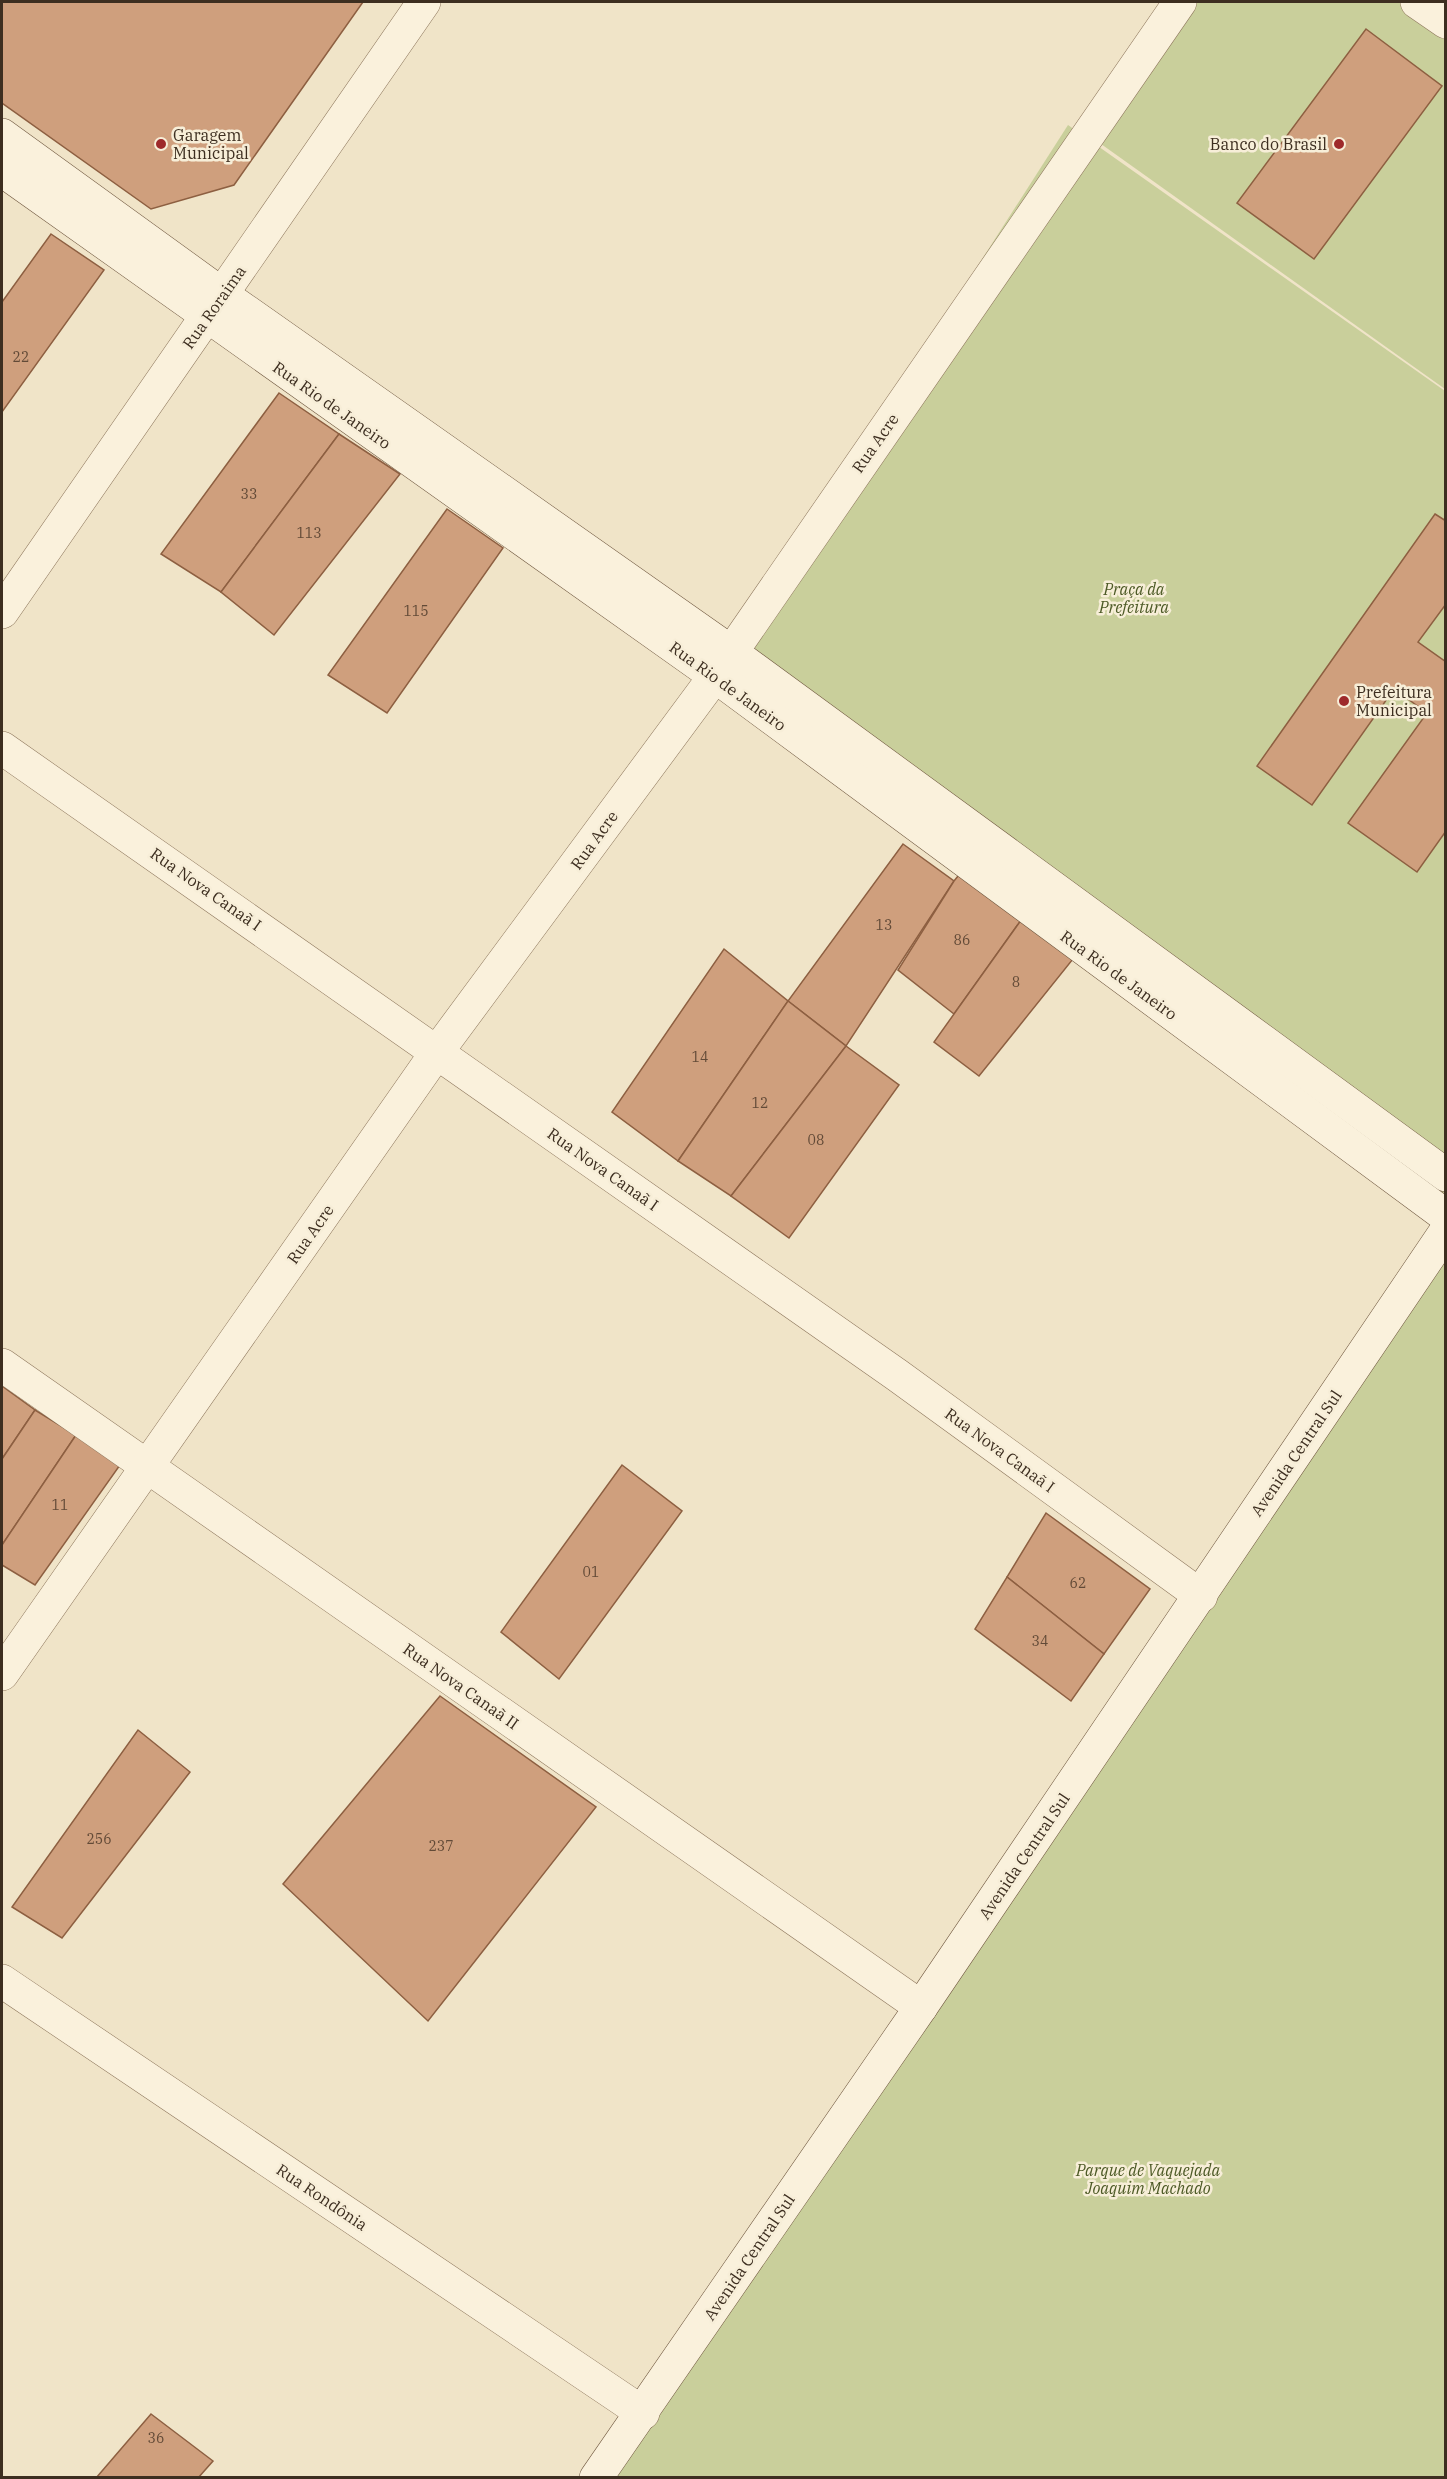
<svg xmlns="http://www.w3.org/2000/svg" width="1447" height="2479" viewBox="0 0 1447 2479" font-family="'IBM Plex Serif',serif">
	<rect width="100%" height="100%" fill="#f0e4c8"/>
	<g fill="#c9cf9b">
		<path d="M1180,2H1417L1445,22V389L1087,134Z"/>
		<path d="M1068,125L1445,391V1216L715,676Z"/>
		<path d="M1445,1230V2477H579Z"/>
	</g>
	<g fill="#cf9f7d" stroke="#8d5f41" stroke-width="1.5">
		<path d="M2,2H363L234,185L151,209L2,103Z"/>
		<path d="M1366,29L1442,86L1314,259L1237,203Z"/>
		<path d="M51,234L104,270L2,412V302Z"/>
		<path d="M279,393L339,434L221,592L161,554Z"/>
		<path d="M339,434L400,474L274,635L221,592Z"/>
		<path d="M447,509L503,548L387,713L328,675Z"/>
		<path d="M1435,514L1446,521V604L1418,642L1446,662V831L1417,872L1348,823L1427,713L1394,689L1312,805L1257,766Z"/>
		<path d="M903,844L954,881L846,1046L788,1001Z"/>
		<path d="M967,865L1029,909L954,1014L898,970L954,881Z"/>
		<path d="M1029,909L1081,949L979,1076L934,1042Z"/>
		<path d="M724,949L788,1001L678,1161L612,1112Z"/>
		<path d="M788,1001L846,1046L731,1196L678,1161Z"/>
		<path d="M846,1046L899,1085L789,1238L731,1196Z"/>
		<path d="M2,1386L35,1410L2,1459Z"/>
		<path d="M35,1410L76,1435L2,1545V1459Z"/>
		<path d="M76,1435L120,1465L35,1585L2,1565V1545Z"/>
		<path d="M622,1465L682,1511L559,1679L501,1632Z"/>
		<path d="M1046,1513L1150,1589L1104,1654L1007,1577Z"/>
		<path d="M1007,1577L1104,1654L1071,1701L975,1629Z"/>
		<path d="M440,1696L596,1807L428,2021L283,1884Z"/>
		<path d="M138,1730L190,1772L62,1938L12,1907Z"/>
		<path d="M151,2414L213,2461L198,2478H96Z"/>
	</g>
	<g fill="none" stroke-linecap="round" stroke-linejoin="round">
		<g stroke="#8d765c" stroke-width="34">
			<g id="street">
				<path d="M1417,2L1446,22"/>
				<path d="M2,612L424,2"/>
				<path d="M2,748L897,1375L1201,1596"/>
				<path d="M2,1365L921,2007"/>
				<path d="M2,1674L437,1052L715,676L1180,2"/>
				<path d="M2,1981L643,2413"/>
			</g>
		</g>
		<g stroke="#6f573f" stroke-width="34">
			<g id="secondary">
				<path d="M2,135L223,295L731,652L1446,1175"/>
				<path d="M2,170L715,676L1446,1216"/>
				<path d="M596,2478L921,2007L1446,1231"/>
			</g>
		</g>
		<use href="#street" stroke="#faf1dc" stroke-width="33"/>
		<use href="#secondary" stroke="#faf1dc" stroke-width="33"/>
	</g>
	<g fill="#9e2a2b" stroke="#f7eed8" stroke-width="2">
		<circle cx="161" cy="144" r="6"/>
		<circle cx="1339" cy="144" r="6"/>
		<circle cx="1344" cy="701" r="6"/>
	</g>
	<g text-anchor="middle" stroke-width="5" stroke-linejoin="round" paint-order="stroke">
		<g font-size="14" fill="#624a37">
			<text x="21" y="362">22</text>
			<text x="249" y="499">33</text>
			<text x="309" y="538">113</text>
			<text x="416" y="616">115</text>
			<text x="884" y="930">13</text>
			<text x="962" y="945">86</text>
			<text x="1016" y="987">8</text>
			<text x="700" y="1062">14</text>
			<text x="760" y="1108">12</text>
			<text x="816" y="1145">08</text>
			<text x="60" y="1510">11</text>
			<text x="591" y="1577">01</text>
			<text x="1078" y="1588">62</text>
			<text x="1040" y="1646">34</text>
			<text x="99" y="1844">256</text>
			<text x="441" y="1851">237</text>
			<text x="156" y="2443">36</text>
		</g>
		<g font-size="16" fill="#3d2e20" stroke="#f7eed8" text-anchor="start">
			<text x="173" y="141">Garagem<tspan x="173" dy="18">Municipal</tspan></text>
			<text x="1327" y="150" text-anchor="end">Banco do Brasil</text>
			<text x="1356" y="698">Prefeitura<tspan x="1356" dy="18">Municipal</tspan></text>
		</g>
		<g font-size="16" fill="#3d2e20" stroke="#f7eed8">
			<text transform="translate(214 307) rotate(-55)" y="6">Rua Roraima</text>
			<text transform="translate(332 405) rotate(35)" y="6">Rua Rio de Janeiro</text>
			<text transform="translate(875 443) rotate(-55)" y="6">Rua Acre</text>
			<text transform="translate(728 686) rotate(36)" y="6">Rua Rio de Janeiro</text>
			<text transform="translate(594 840) rotate(-54)" y="6">Rua Acre</text>
			<text transform="translate(206 889) rotate(35)" y="6">Rua Nova Canaã I</text>
			<text transform="translate(1119 975) rotate(36)" y="6">Rua Rio de Janeiro</text>
			<text transform="translate(603 1169) rotate(35)" y="6">Rua Nova Canaã I</text>
			<text transform="translate(310 1234) rotate(-55)" y="6">Rua Acre</text>
			<text transform="translate(1000 1450) rotate(36)" y="6">Rua Nova Canaã I</text>
			<text transform="translate(1296 1453) rotate(-56)" y="6">Avenida Central Sul</text>
			<text transform="translate(461 1686) rotate(35)" y="6">Rua Nova Canaã II</text>
			<text transform="translate(1024 1856) rotate(-56)" y="6">Avenida Central Sul</text>
			<text transform="translate(322 2197) rotate(34)" y="6">Rua Rondônia</text>
			<text transform="translate(749 2257) rotate(-56)" y="6">Avenida Central Sul</text>
		</g>
		<g font-size="16" font-style="italic" fill="#4d5a26" stroke="#f7eed8">
			<text x="1134" y="595">Praça da<tspan x="1134" dy="18">Prefeitura</tspan></text>
			<text x="1148" y="2176">Parque de Vaquejada<tspan x="1148" dy="18">Joaquim Machado</tspan></text>
		</g>
	</g>
	<rect width="1447" height="2479" fill="none" stroke="#3d2e20" stroke-width="6"/>
</svg>
